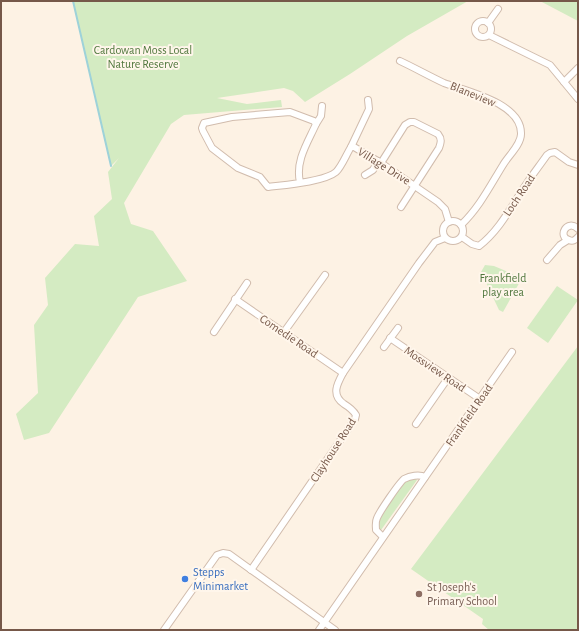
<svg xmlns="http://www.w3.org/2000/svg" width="579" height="631" viewBox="0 0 579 631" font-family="'Alegreya Sans',sans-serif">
	<rect width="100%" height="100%" fill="#fdf2e4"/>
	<g fill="#d4ebc2">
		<path d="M73,1H468L407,36L350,74L305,102L293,91L284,88L217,98L247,104L281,100L282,107L184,115L171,124L124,203L131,224L153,231L187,281L138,297L49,433L24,440L16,414L38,393L34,325L48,305L45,278L75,244L99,246L94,216L112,199L108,172L119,158L111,166Z"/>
		<path d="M540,1H578V21Z"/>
		<path d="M485,265L494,266L522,278L503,312L499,310L481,272Z"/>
		<path d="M557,286L578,300L548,343L527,328Z"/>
		<path d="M578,346V630H489L482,624L483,619L411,569Z"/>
		<path d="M415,478L417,480L381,530L379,529V517L404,481Z"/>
	</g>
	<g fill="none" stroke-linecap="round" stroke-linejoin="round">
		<path stroke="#9ed2d9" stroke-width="2" d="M73,1L111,166"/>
		<g stroke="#d1bcad" stroke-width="8">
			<g id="street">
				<circle cx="483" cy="29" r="8"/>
				<path d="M488,23L498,9"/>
				<path d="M489,35L550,65L578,99"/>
				<path d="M400,61C415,68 429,76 444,83C466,91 522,103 521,134C521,145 508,156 503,165C490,186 479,208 461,225"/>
				<path d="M564,82L578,68"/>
				<path d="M316,124L321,116L322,106"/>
				<path d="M351,147L369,109L368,100"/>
				<path d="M381,163L405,125L410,122H414L438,134C442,139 441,142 439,148L401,207"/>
				<path d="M365,175L373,170L378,161"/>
				<path d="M300,182C295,161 308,142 316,124L314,121L290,112L232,117L204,123L202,128L203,131L212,148L238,168L260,177L268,187C284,185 324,182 336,172C342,166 346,155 351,147H354L381,163L438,202L445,209L449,222"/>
				<circle cx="453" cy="231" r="10"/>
				<path d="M578,229C567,218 557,237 569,240C573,242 575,240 578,237"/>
				<path d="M462,237L472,244L479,246C500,230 512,205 527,183C533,174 540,165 547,155L550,153L555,152L569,162L578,165"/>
				<path d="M547,260L560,245L568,240"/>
				<path d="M235,299L343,373"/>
				<path d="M214,332L247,283"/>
				<path d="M284,332L325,275"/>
				<path d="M390,338L480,399"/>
				<path d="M384,347L398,328"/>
				<path d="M416,424L448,378"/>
				<path d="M383,537L376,530C376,527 375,522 377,518C380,511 399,483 404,479C410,476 419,474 425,477"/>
				<path d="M251,570L355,419L356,415C353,410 349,407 344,404C331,395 337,384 343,373L419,263L435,242L445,238"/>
				<path d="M164,630L217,555L223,553L229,554L335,630"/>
				<path d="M319,630L512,352"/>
			</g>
		</g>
		<use href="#street" stroke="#fff" stroke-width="6"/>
	</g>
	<circle fill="#3f7fe0" stroke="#fff6eb" stroke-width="1.5" cx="185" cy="579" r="4"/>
	<circle fill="#8d6e63" stroke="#fff6eb" stroke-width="1.5" cx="419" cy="594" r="4"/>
	<g text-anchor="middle" stroke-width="4" stroke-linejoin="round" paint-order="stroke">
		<g font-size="12" fill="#50773d" stroke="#fff6eb">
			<text x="143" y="54">Cardowan Moss Local<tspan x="143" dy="14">Nature Reserve</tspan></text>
			<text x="503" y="282">Frankfield<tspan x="503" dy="14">play area</tspan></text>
		</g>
		<g font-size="12" fill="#765849" stroke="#fff6eb">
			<text transform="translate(473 94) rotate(22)" y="4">Blaneview</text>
			<text transform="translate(384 166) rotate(32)" y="4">Village Drive</text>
			<text transform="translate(519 195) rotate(-56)" y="4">Loch Road</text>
			<text transform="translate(289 336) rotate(34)" y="4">Comedie Road</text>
			<text transform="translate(435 369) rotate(34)" y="4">Mossview Road</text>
			<text transform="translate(469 415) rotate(-55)" y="4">Frankfield Road</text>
			<text transform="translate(333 450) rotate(-57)" y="4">Clayhouse Road</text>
		</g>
		<g font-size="12" fill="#366cbe" stroke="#fff6eb" text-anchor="start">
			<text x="193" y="576">Stepps<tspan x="193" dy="14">Minimarket</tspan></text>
		</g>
		<g font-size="12" fill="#785e54" stroke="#fff6eb" text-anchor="start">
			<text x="427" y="591">St Joseph's<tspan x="427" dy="14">Primary School</tspan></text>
		</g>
	</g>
	<rect width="579" height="631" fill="none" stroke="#765849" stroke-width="4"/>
</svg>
